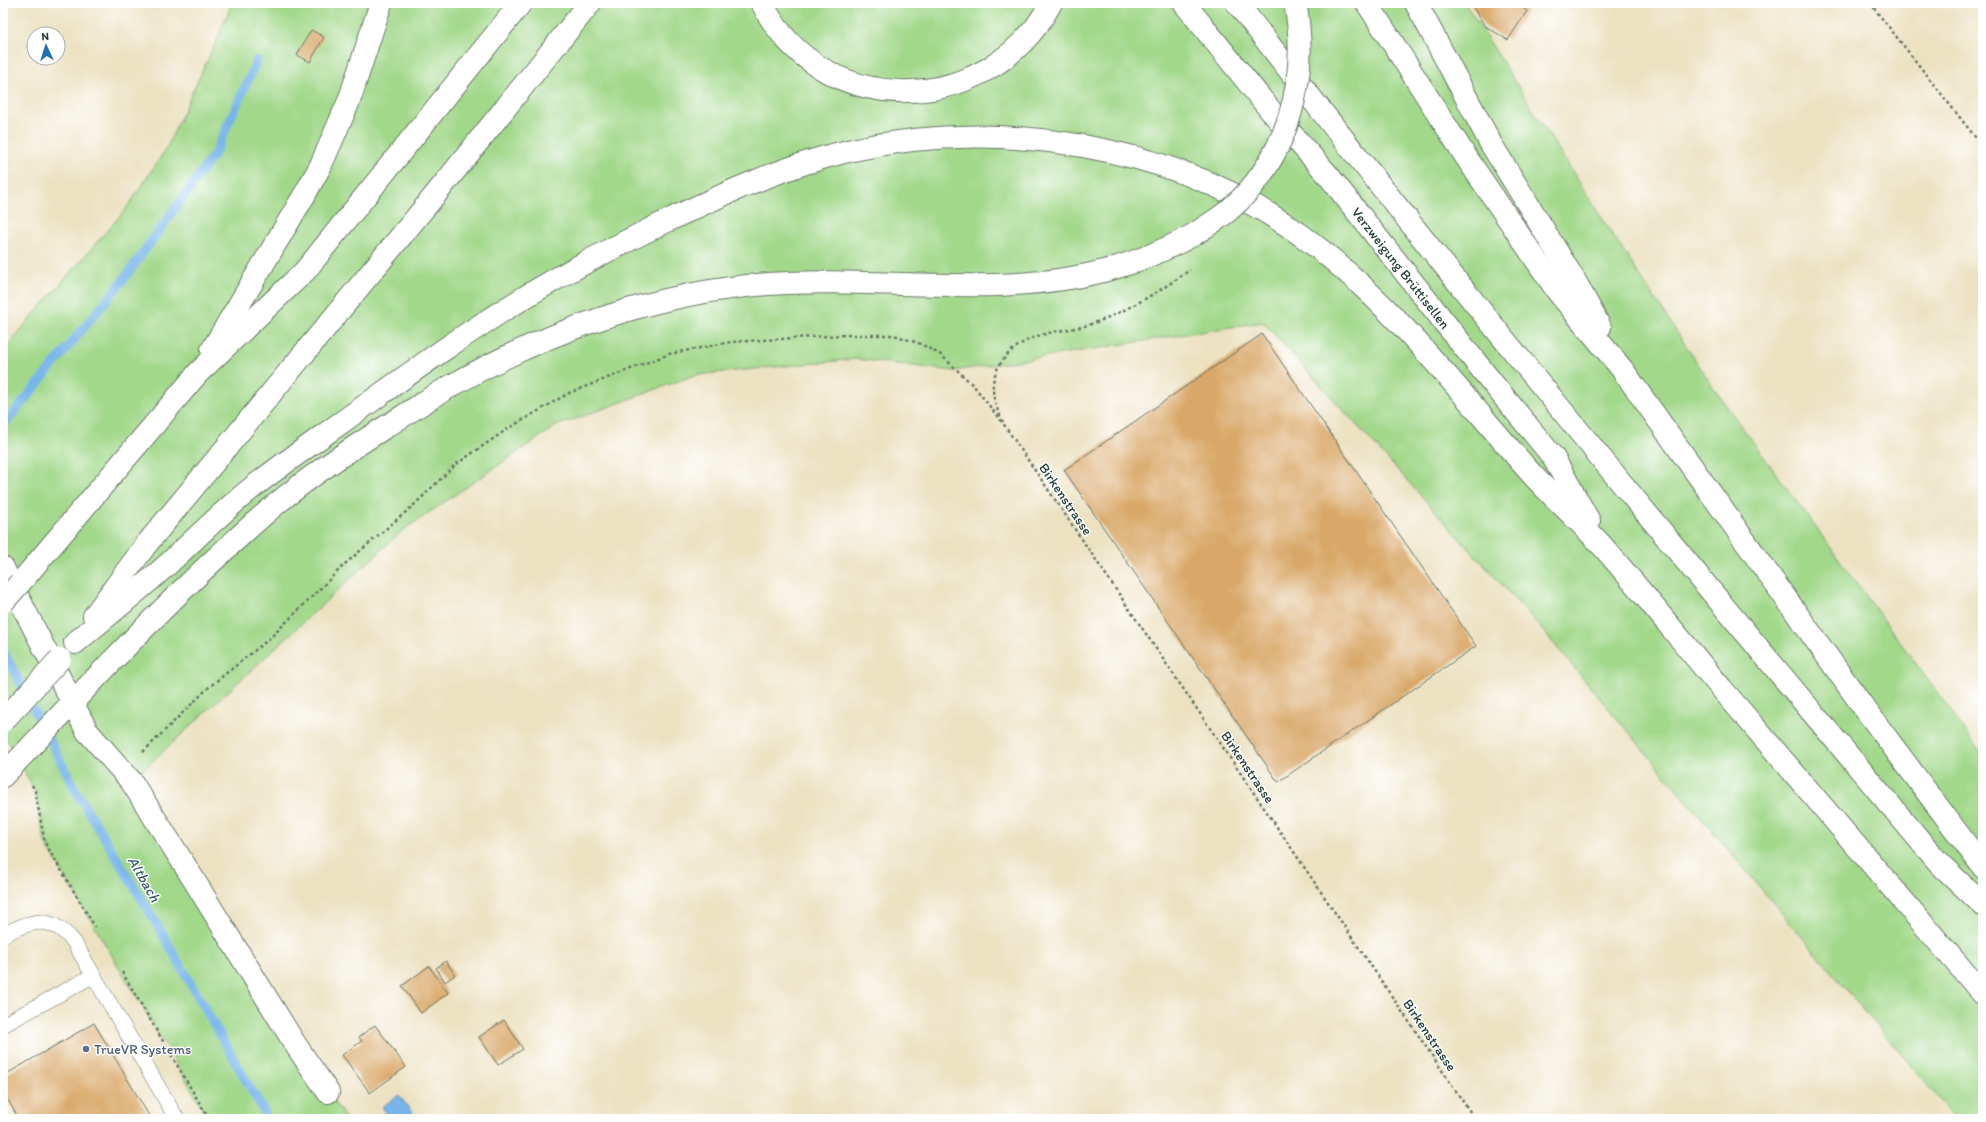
<svg xmlns="http://www.w3.org/2000/svg" width="1986" height="1122" viewBox="0 0 1986 1122" font-family="Itim,sans-serif">
	<rect width="100%" height="100%" fill="#fff"/>
	<filter id="ink" filterUnits="userSpaceOnUse"><feTurbulence type="fractalNoise" baseFrequency=".025" numOctaves="2"/><feDisplacementMap in="SourceGraphic" scale="8" xChannelSelector="R" yChannelSelector="G"/><feConvolveMatrix kernelMatrix="1 2 1 2 8 2 1 2 1" color-interpolation-filters="sRGB"/></filter>
	<filter id="wash" filterUnits="userSpaceOnUse"><feTurbulence type="fractalNoise" baseFrequency=".012" numOctaves="4" result="noise"/><feDisplacementMap in="SourceGraphic" scale="16" xChannelSelector="R" yChannelSelector="G"/><feGaussianBlur stdDeviation="0.9" result="paint"/><feColorMatrix in="noise" values="0 0 0 0 0 0 0 0 0 0 0 0 0 0 0 0 0 1.4 0 .05"/><feComposite in="paint" operator="in"/></filter>
	<g filter="url(#wash)">
		<rect width="100%" height="100%" fill="#ece2c2"/>
		<path fill="#a2d88a" stroke="#608a5f" d="M232,3H1465L1605,223L1717,393L1983,755V1119H1956L1532,618L1263,322L954,371L856,359L695,375L556,426L402,531L131,781L295,1044L346,1119H209L45,843L35,791L3,732V350L126,209L166,149L219,35Z"/>
		<path fill="#78b5eb" stroke="#4c7990" d="M399,1095L417,1119H391L382,1107Z"/>
		<g fill="none" stroke-linecap="round" stroke-linejoin="round">
			<g stroke="#78b5eb" stroke-width="9">
				<path d="M3,426L124,279L215,153L257,60"/>
				<path d="M3,650L77,793L159,928L268,1119"/>
			</g>
		</g>
		<g id="blocks">
			<g fill="#d9a869">
				<path d="M1470,3H1516L1527,11L1508,40L1485,26Z"/>
				<path d="M311,30L324,37L310,62L297,55Z"/>
				<path d="M1262,334L1476,646L1278,782L1064,470Z"/>
				<path d="M446,961L455,975L445,982L436,968Z"/>
				<path d="M429,966L448,993L421,1013L402,986Z"/>
				<path d="M504,1020L523,1049L498,1065L479,1037Z"/>
				<path d="M94,1023L151,1119H19L3,1092V1076Z"/>
				<path d="M375,1025L406,1067L370,1093L342,1055L362,1041L359,1037Z"/>
			</g>
		</g>
	</g>
	<g filter="url(#ink)">
		<use href="#blocks" fill-opacity="0" stroke="#677766" stroke-width="1"/>
		<g fill="none" stroke-linecap="round" stroke-linejoin="round">
			<g stroke="#677766" stroke-width="16">
				<g id="service">
					<path d="M3,935C32,920 51,914 74,942L177,1119"/>
					<path d="M3,1025L94,975"/>
				</g>
			</g>
			<g stroke="#677766" stroke-width="24">
				<path id="minor" d="M3,568L87,731L131,781L184,864L295,1044L328,1092"/>
			</g>
			<g stroke="#677766" stroke-width="24">
				<g id="motorway">
					<path d="M762,3C821,122 990,119 1051,3"/>
					<path d="M1184,3L1271,111L1328,175L1486,375L1553,457L1589,521"/>
					<path d="M1237,3C1464,296 1700,580 1939,863L1983,905"/>
					<path d="M1367,3L1466,157L1558,292L1622,369L1862,705L1983,867"/>
					<path d="M1416,3L1491,144L1575,281L1600,327"/>
					<path d="M212,350L305,194L321,165L349,101L381,3"/>
					<path d="M20,583L198,373L305,271L521,3"/>
					<path d="M94,616L145,546L440,189L590,3"/>
					<path d="M75,643C106,617 137,592 167,565C194,540 220,514 248,491C283,463 320,438 356,412C409,374 461,336 517,302C565,272 616,246 667,221C725,193 785,166 848,151C998,117 1175,144 1301,235C1390,300 1457,389 1529,471C1553,498 1581,522 1605,549C1645,595 1683,643 1722,689C1809,791 1896,893 1983,994"/>
					<path d="M3,776C91,683 178,588 275,505C310,476 349,450 387,426C409,413 429,398 451,386C547,331 658,292 769,284C882,276 1000,300 1111,269C1140,261 1167,249 1193,235"/>
				</g>
			</g>
			<g stroke="#677766" stroke-width="2.5" stroke-dasharray="3 3" stroke-linecap="butt">
				<path d="M1870,3L1983,147"/>
				<path d="M1003,422C998,412 994,402 993,390C991,365 1015,343 1038,336C1055,330 1074,330 1091,324C1126,312 1160,291 1190,270"/>
				<path d="M143,752L209,687L269,639L346,563L414,505L455,465L509,428L569,393L669,354L731,342L844,335H894L921,344L941,355L974,386L1005,426L1475,1119"/>
				<path d="M32,785L35,791L45,843L95,927"/>
				<path d="M122,972L209,1119"/>
				<path d="M343,1114L346,1119"/>
			</g>
			<use href="#service" stroke="#fff" stroke-width="15"/>
			<use href="#minor" stroke="#fff" stroke-width="22"/>
			<use href="#motorway" stroke="#fff" stroke-width="22"/>
			<g stroke="#677766" stroke-width="24" stroke-linecap="butt">
				<g id="motorway-bridge">
					<path d="M1193,235C1205,227 1217,220 1228,211C1288,160 1310,78 1295,3"/>
					<path d="M3,602L20,583"/>
					<path d="M3,721L60,659"/>
				</g>
			</g>
			<use href="#motorway-bridge" stroke="#fff" stroke-width="22"/>
		</g>
	</g>
	<circle fill="#5c6f8a" stroke="#fff" stroke-width="1.5" cx="86" cy="1049" r="4"/>
	<g text-anchor="middle" stroke-width="3" stroke-linejoin="round" paint-order="stroke">
		<g font-size="14" fill="#1f3d34" stroke="#fff">
			<text transform="translate(1401 268) rotate(52)" y="5">Verzweigung Brüttisellen</text>
			<text transform="translate(1066 499) rotate(56)" y="5">Birkenstrasse</text>
			<text transform="translate(1248 767) rotate(56)" y="5">Birkenstrasse</text>
			<text transform="translate(1430 1035) rotate(56)" y="5">Birkenstrasse</text>
		</g>
		<g font-size="14" fill="#4e5e75" stroke="#fff" text-anchor="start">
			<text x="94" y="1054">TrueVR Systems</text>
		</g>
		<g font-size="15" font-style="italic" fill="#3a616b" stroke="#fff">
			<text transform="translate(144 879) rotate(60)" y="5">Altbach</text>
		</g>
	</g>
	<rect width="1986" height="1122" fill="none" stroke="#fff" stroke-width="16"/>
	<g transform="translate(46 46) rotate(356)"><circle r="19" fill="#ffffff" stroke="#a5b1ae"/>
	<path d="M0-3L7 15L0 10L-7 15Z" fill="#1f6fb2"/>
	<text y="-6" font-size="11" font-weight="bold" text-anchor="middle" fill="#1f3d34">N</text>
	</g>
</svg>
